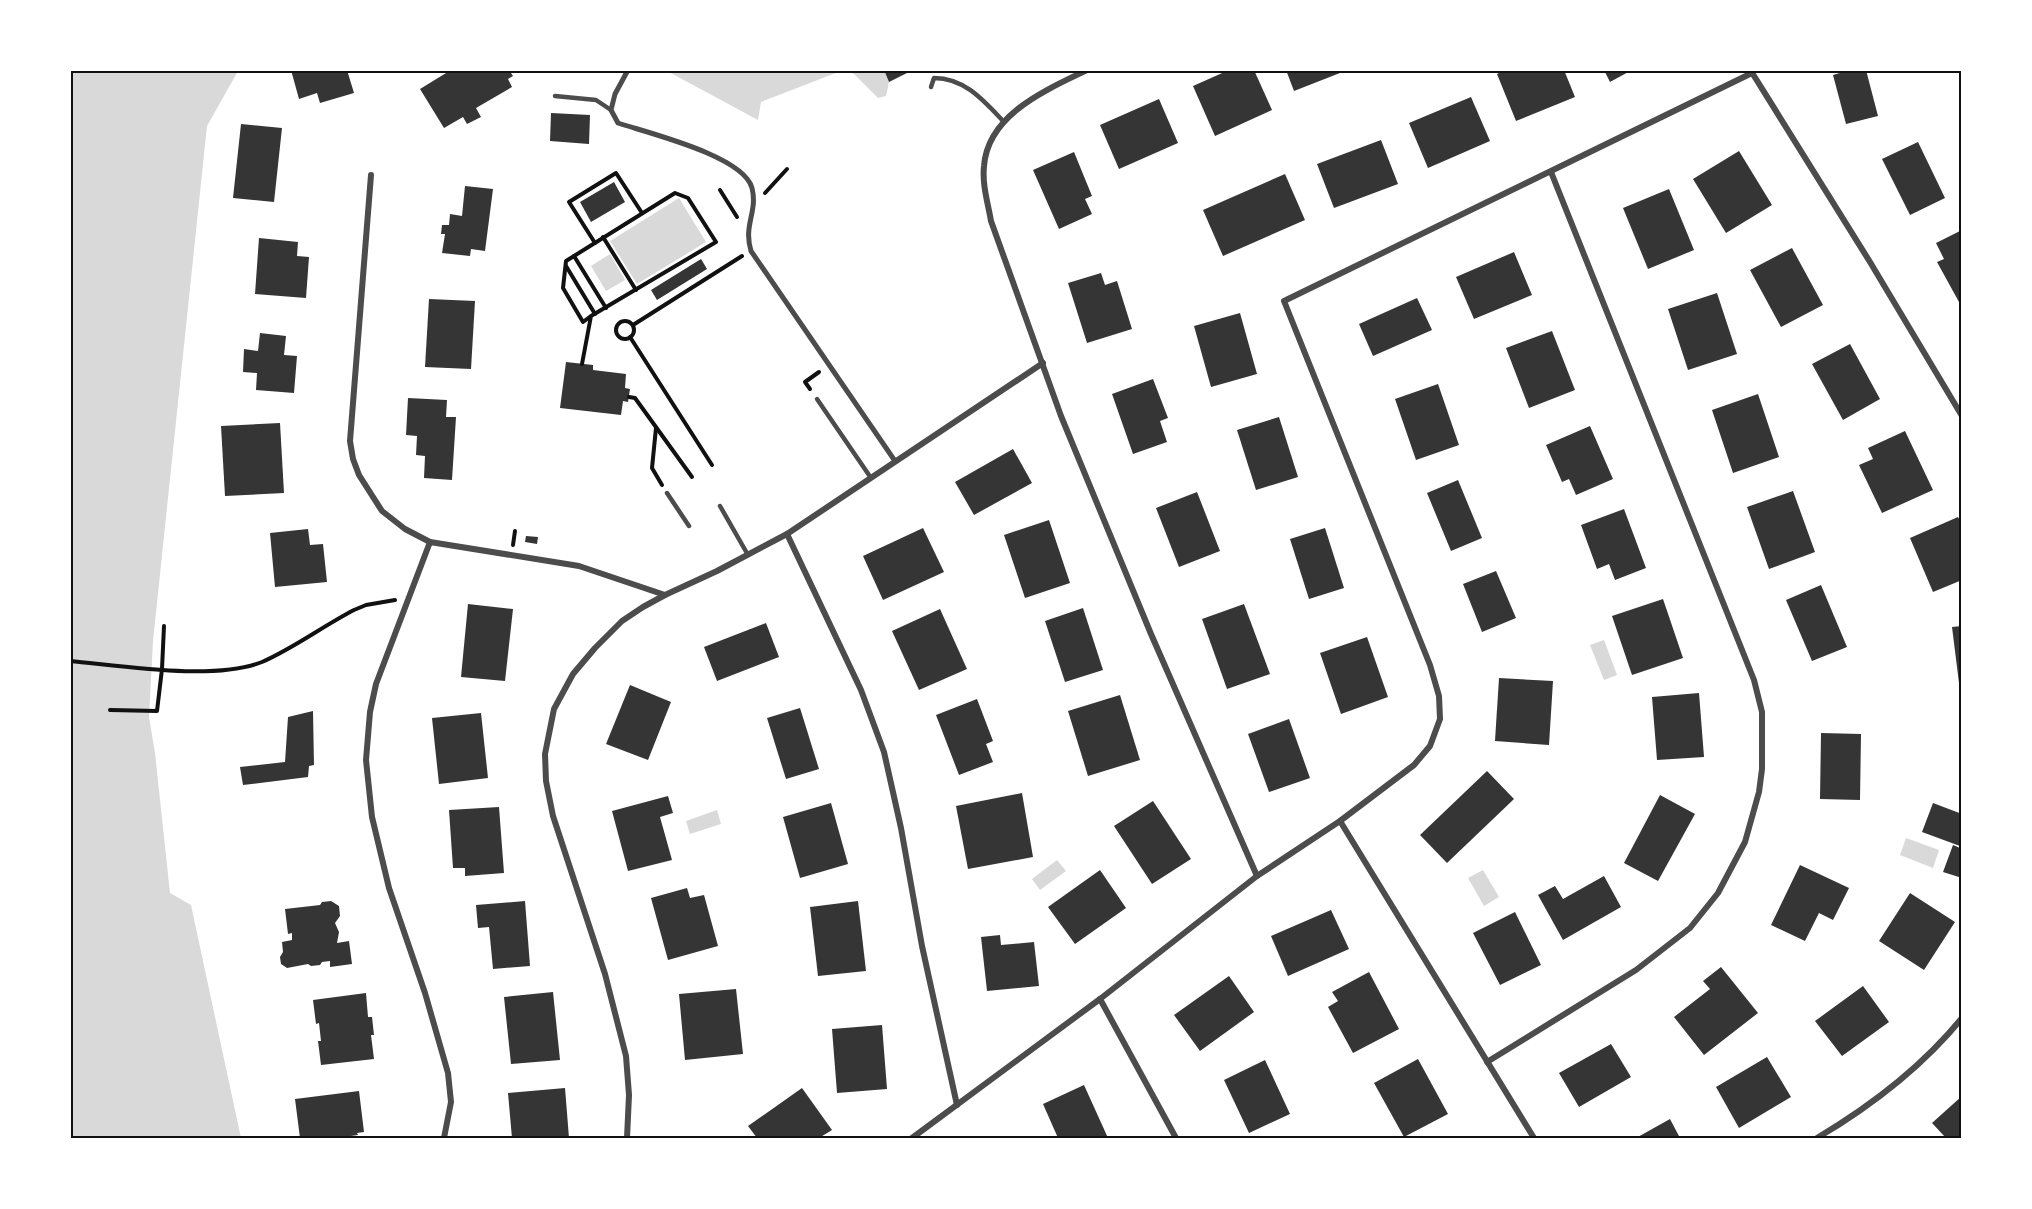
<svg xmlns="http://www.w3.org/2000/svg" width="2032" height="1209" viewBox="0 0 2032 1209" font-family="Quicksand,sans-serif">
	<rect width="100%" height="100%" fill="#fff"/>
	<g fill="#d9d9d9">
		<path d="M70,71H238L207,126L153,641L149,717L155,753L170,893L191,905L241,1138H71Z"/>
		<path d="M667,71V70L841,71L761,102L758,120Z"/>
		<path d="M846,71H884L889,82L886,96L878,98L854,74Z"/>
		<path d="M679,198L706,242L637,284L610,241Z"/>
		<path d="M610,254L625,280L606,291L591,266Z"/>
		<path d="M1604,640L1617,675L1604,680L1590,645Z"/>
		<path d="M717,810L721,824L690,834L686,821Z"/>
		<path d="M1906,838L1939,850L1933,868L1900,855Z"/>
		<path d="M1057,860L1066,871L1040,890L1032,879Z"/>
		<path d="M1483,870L1499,897L1484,906L1468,878Z"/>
	</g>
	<g fill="#353535">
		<path d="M291,70H347L354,93L320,103L317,93L299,99Z"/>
		<path d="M451,70H509L513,76L508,79L512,87L476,108L481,117L467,124L463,117L444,128L420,89Z"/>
		<path d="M884,70H913L889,82Z"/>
		<path d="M1229,70H1254L1272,110L1215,136L1193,86Z"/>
		<path d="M1286,70H1345V71L1294,91Z"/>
		<path d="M1505,70H1564L1575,97L1516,121L1497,74Z"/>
		<path d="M1604,70H1632L1610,82Z"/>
		<path d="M1850,70H1866L1878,116L1846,124L1833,75Z"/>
		<path d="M1471,97L1490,141L1428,168L1409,123Z"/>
		<path d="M1159,99L1178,143L1119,169L1100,125Z"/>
		<path d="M551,113L590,115L589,144L550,141Z"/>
		<path d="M241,124L282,128L274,202L233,198Z"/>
		<path d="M1381,140L1398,184L1334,208L1317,164Z"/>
		<path d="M1918,142L1945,198L1910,215L1882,159Z"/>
		<path d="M1739,151L1772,205L1726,233L1693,179Z"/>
		<path d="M1074,152L1092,196L1085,199L1092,214L1059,229L1033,170Z"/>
		<path d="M1285,174L1305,220L1223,256L1203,210Z"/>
		<path d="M614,182L625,202L591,222L580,202Z"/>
		<path d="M465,186L493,189L485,251L471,249L470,256L442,253L445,234H441L442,225H449L450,214L462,216Z"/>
		<path d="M1669,189L1694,250L1648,269L1623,208Z"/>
		<path d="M1962,230V301L1959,302L1937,262L1944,259L1936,243Z"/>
		<path d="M259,238L298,242L297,256L309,257L306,298L255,294Z"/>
		<path d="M1792,248L1823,305L1781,327L1750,270Z"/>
		<path d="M1514,252L1532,295L1474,319L1456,277Z"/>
		<path d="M701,259L707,269L657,300L651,290Z"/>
		<path d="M1101,273L1105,285L1117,281L1132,329L1087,343L1068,283Z"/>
		<path d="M1717,293L1737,354L1688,370L1668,309Z"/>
		<path d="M1417,298L1432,330L1373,356L1359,324Z"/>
		<path d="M429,299L475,301L471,369L425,367Z"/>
		<path d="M1240,313L1257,374L1211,387L1194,326Z"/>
		<path d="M1552,331L1575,390L1529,408L1506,348Z"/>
		<path d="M260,333L286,336L284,355L297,356L294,393L256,390L257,373L243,372L244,349L258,351Z"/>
		<path d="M1850,344L1880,399L1843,420L1812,364Z"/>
		<path d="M566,362L593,365V370L626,374L625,388L630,389L628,402L623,401L621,415L560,408Z"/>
		<path d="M1153,379L1168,418L1160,421L1167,442L1133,454L1112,394Z"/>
		<path d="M1438,384L1459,445L1416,460L1395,399Z"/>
		<path d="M1758,394L1779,457L1733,473L1712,410Z"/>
		<path d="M408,398L447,400L446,417H456L452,480L424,478L425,456L416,455L417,436L406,435Z"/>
		<path d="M1279,417L1298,477L1256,490L1237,430Z"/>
		<path d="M280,423L284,493L225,496L221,426Z"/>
		<path d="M1590,426L1613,479L1576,495L1569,479L1562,482L1546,445Z"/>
		<path d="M1905,431L1933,490L1882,513L1859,465L1873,459L1868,448Z"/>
		<path d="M1013,449L1032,483L974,515L955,482Z"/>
		<path d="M1458,480L1482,538L1451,551L1427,493Z"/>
		<path d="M1793,491L1815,552L1769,569L1747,507Z"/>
		<path d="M1197,492L1220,551L1179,567L1156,508Z"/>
		<path d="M1624,509L1646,568L1615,580L1609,564L1597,569L1581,525Z"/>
		<path d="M1958,517L1962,525V580L1933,592L1910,538Z"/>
		<path d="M1049,520L1070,583L1025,598L1004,535Z"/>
		<path d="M923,528L944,572L883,600L863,556Z"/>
		<path d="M1325,528L1344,588L1309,599L1290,539Z"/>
		<path d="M308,529L310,545L323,544L327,582L275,587L270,533Z"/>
		<path d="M526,536L538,537L537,544L525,542Z"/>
		<path d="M1496,571L1516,618L1482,632L1463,584Z"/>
		<path d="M1821,585L1847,647L1812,661L1786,600Z"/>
		<path d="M1663,599L1683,658L1632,675L1612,616Z"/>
		<path d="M468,604L513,609L505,681L461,677Z"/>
		<path d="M1244,604L1270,674L1227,689L1202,619Z"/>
		<path d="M1083,608L1103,670L1065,682L1045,621Z"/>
		<path d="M940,609L967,669L919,690L892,631Z"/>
		<path d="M766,623L779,657L717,681L704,647Z"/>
		<path d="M1962,626V683H1959L1952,627Z"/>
		<path d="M1367,637L1388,697L1341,714L1320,653Z"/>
		<path d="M1499,678L1553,681L1549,745L1495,741Z"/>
		<path d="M630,685L671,702L648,760L606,744Z"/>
		<path d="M1699,693L1704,757L1657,760L1652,697Z"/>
		<path d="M1120,695L1140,760L1088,776L1068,711Z"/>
		<path d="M977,699L993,741L986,744L993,762L959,775L936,715Z"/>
		<path d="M800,708L819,769L786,779L767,718Z"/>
		<path d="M313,711L314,765L309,766L308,777L243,785L240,767L285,762L288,717Z"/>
		<path d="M481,713L488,778L439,784L432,718Z"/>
		<path d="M1289,719L1310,778L1269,792L1248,734Z"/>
		<path d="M1821,733L1861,734L1860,800L1820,799Z"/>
		<path d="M1487,771L1514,799L1447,863L1420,835Z"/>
		<path d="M1022,793L1033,857L968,869L956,806Z"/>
		<path d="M1660,795L1695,814L1658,881L1624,863Z"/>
		<path d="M668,796L673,813L660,817L672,860L628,871L612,811Z"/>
		<path d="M1153,801L1191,859L1152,884L1114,826Z"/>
		<path d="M831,803L848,864L800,878L783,817Z"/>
		<path d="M1933,803L1962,814V878L1943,872L1953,845L1960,848V846L1922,832Z"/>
		<path d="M499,807L504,873L465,876V868H453L449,810Z"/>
		<path d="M1800,865L1849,888L1833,920L1819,913L1805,941L1771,925Z"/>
		<path d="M1100,870L1126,908L1075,944L1048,907Z"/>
		<path d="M1604,876L1621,907L1563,940L1538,895L1555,886L1563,899Z"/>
		<path d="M687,888L690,898L704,895L718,946L668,960L651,898Z"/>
		<path d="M1910,893L1955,922L1924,970L1879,941Z"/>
		<path d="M331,901L339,906L340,916L335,923L339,932L337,943L349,941L352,964L330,967V961L322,962L320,965L311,966L308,964L287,968L281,964L280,957L283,952L282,942L292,940V933L288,934L285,909L320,905L322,902Z"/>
		<path d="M525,901L530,966L493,969L489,927L478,928L476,905Z"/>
		<path d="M858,901L866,971L818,976L810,907Z"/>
		<path d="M1331,910L1349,949L1288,976L1271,936Z"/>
		<path d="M1515,912L1541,965L1500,985L1473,933Z"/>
		<path d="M1000,935L1001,945L1034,942L1039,986L987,991L981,937Z"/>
		<path d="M1721,967L1758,1013L1704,1055L1674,1017L1710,989L1703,981Z"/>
		<path d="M1369,972L1399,1029L1353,1053L1328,1007L1338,1001L1332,992Z"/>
		<path d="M1229,976L1254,1012L1200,1051L1174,1015Z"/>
		<path d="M1863,986L1889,1022L1842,1056L1815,1021Z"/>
		<path d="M736,989L743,1054L685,1060L679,994Z"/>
		<path d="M553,992L560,1060L511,1064L504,997Z"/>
		<path d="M366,993L368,1017H372L374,1035H371L374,1059L321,1065L318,1041H321L319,1023L316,1024L313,1000Z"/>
		<path d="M882,1025L887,1089L837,1093L832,1029Z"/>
		<path d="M1611,1044L1631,1077L1579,1107L1559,1073Z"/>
		<path d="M1767,1057L1791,1097L1739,1128L1716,1087Z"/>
		<path d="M1418,1059L1448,1114L1404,1137L1374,1083Z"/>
		<path d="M1265,1060L1290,1114L1249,1133L1224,1080Z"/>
		<path d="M1084,1085L1108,1138H1058L1043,1104Z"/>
		<path d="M565,1088L569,1138H512L508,1093Z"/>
		<path d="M802,1088L832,1130L819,1138H757L748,1126Z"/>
		<path d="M359,1091L364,1132L357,1133L358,1135L351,1136V1138H300L295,1099Z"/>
		<path d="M1962,1096V1138H1946L1932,1123Z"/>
		<path d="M1670,1119L1680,1138H1636Z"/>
	</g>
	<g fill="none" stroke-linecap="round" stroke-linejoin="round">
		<g stroke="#111" stroke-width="4">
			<path d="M720,190L737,217"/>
			<path d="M765,193L787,169"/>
			<path d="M603,237L636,290"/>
			<path d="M595,243L569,202L616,173L642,213"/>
			<path d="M574,256L606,308"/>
			<path d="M566,266L595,314"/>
			<circle cx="625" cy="330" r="9"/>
			<path d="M633,325L742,256"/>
			<path d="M630,337L712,465"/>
			<path d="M582,364L591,316L716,242L688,198L675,193L566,261L563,288L583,322L591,316"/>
			<path d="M810,389L805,382L819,372"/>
			<path d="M629,397L635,398L692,477"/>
			<path d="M656,428L652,468L662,485"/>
			<path d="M513,545L515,531"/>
			<path d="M70,661C123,666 214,681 262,662C294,648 323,626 354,610L366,605L395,600"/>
			<path d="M110,710L157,711L162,669L164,626"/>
		</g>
		<g stroke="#4c4c4c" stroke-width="4.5">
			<path d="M931,87L934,78C965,78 984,101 1004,122"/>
			<path d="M555,96L596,100L611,110"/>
			<path d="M817,399L871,478"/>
			<path d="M667,493L689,526"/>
			<path d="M720,506L748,555"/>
		</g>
		<path stroke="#4c4c4c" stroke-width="5" d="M628,70L615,94L611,110L618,123C648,133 744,156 752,188C758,212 743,225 751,251L895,461"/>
		<g stroke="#4c4c4c" stroke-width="6">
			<path d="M1087,70C1046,90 988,114 984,166C982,185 988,203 991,221L1061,416L1151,634L1257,876"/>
			<path d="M1751,71L1870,262L1962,416"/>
			<path d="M371,175L350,441L353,459L359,475L382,511L405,529L430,542L579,566L665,595"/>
			<path d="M787,534L861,690L884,752L901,828L922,946L957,1105"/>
			<path d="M430,542L376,684L370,712L366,760L372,817L389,888L425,993L448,1073L451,1102L444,1138"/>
			<path d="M1340,821L1534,1138"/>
			<path d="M1100,999L1176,1138"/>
			<path d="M1487,1062L1636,970L1690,928L1718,893L1745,842L1759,792L1762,769V712L1754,680L1551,172"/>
			<path d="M627,1138L629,1095L626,1056L605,974L553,816L546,781L545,754L554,709L573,674L595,648L622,621L643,607L665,595L717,571L787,534L1043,363"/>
			<path d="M912,1138L1100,999L1257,876L1340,821L1414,765L1430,746L1440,719L1439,696L1430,665L1284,301L1752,73"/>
			<path d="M1817,1138C1871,1106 1922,1067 1962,1018"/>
		</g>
	</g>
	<rect width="2032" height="1209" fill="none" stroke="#ffffff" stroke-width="144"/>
	<rect x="72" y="72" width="1888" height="1065" fill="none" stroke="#111" stroke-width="2"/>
</svg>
